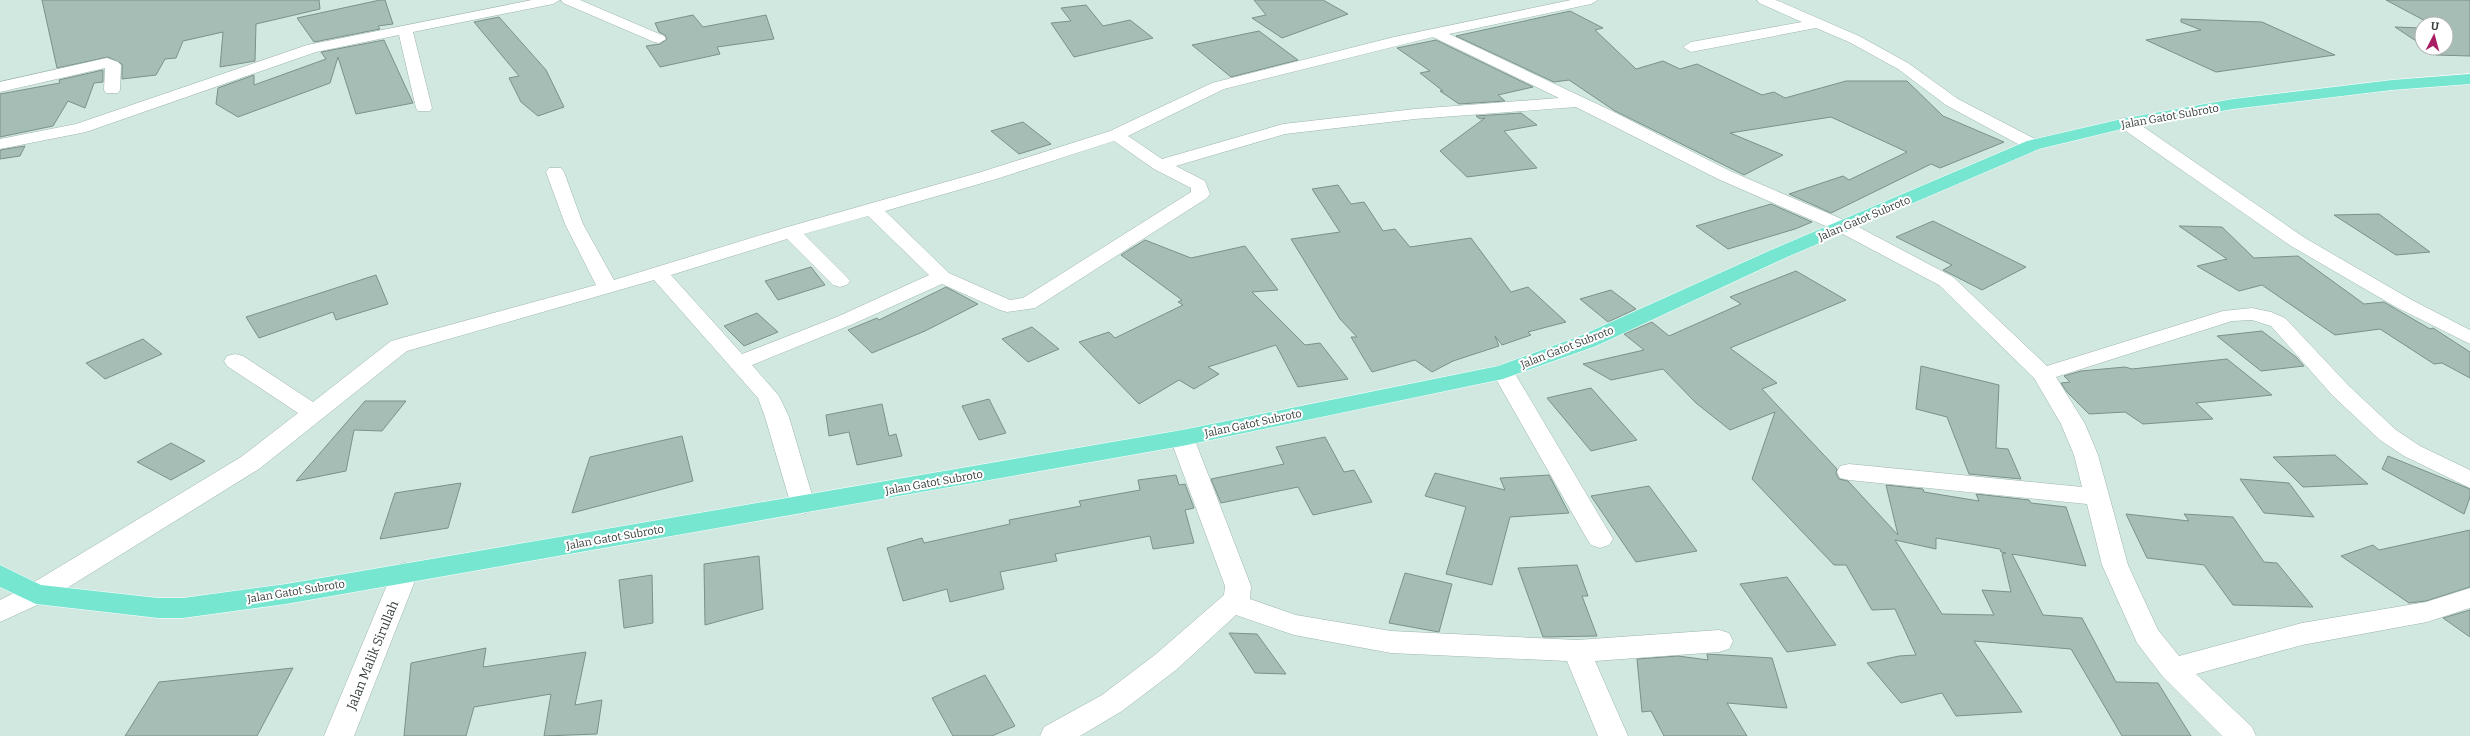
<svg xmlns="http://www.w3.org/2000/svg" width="2470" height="736" viewBox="0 0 2470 736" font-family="Bitter,serif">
	<rect width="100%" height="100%" fill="#d0e8e0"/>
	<g fill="#a6bdb6" stroke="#7b918a" fill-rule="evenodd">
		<path d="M42,0H319L320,9L256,24L255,61L220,67L223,32L183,41L176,58L165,59L156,75L122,79V64L108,57L57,68Z"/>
		<path d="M380,0H385L393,24L378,26L380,29L314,42L297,18Z"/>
		<path d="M1254,0H1323L1348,14L1282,38L1252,18L1266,15Z"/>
		<path d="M2386,0H2470V56L2436,55L2426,48H2446V24H2431Z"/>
		<path d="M1086,5L1103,26L1130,20L1153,38L1074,57L1051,23L1071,21L1061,8Z"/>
		<path d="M1570,11L1603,28L1595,30L1636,69L1663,61L1680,69L1697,64L1762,95L1774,92L1785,98L1846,81H1907L1943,116L2004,142L1940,168L1931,164L1831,213L1789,194L1843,176L1849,180L1907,152L1831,117L1730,133L1783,155L1744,175L1615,111L1569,80L1554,82L1456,36Z"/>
		<path d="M693,15L703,27L766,15L774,39L717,47L720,54L660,67L646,46L660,44L667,39L665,35L659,32L655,23Z"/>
		<path d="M499,17L546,70L564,107L538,116L521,102L509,78L519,76L474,22Z"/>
		<path d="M2181,19L2262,22L2335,55L2216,72L2146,40L2201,30L2181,22Z"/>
		<path d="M2395,27L2422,28V45Z"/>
		<path d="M1259,31L1298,60L1231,77L1192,45Z"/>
		<path d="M384,40L413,103L356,114L338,57L330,83L238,117L216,104L218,88L254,75V85L326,59L321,52Z"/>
		<path d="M1436,40L1533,87L1498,95L1505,101L1459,104L1440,91H1443L1420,73L1430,71L1397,48Z"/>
		<path d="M103,70V82L94,83L85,108L68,101L53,126L0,137V94L60,83L59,80Z"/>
		<path d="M1521,113L1537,125L1504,131L1537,168L1467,177L1440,151L1485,118L1480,119L1476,116Z"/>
		<path d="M1023,122L1051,144L1019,154L991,131Z"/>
		<path d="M25,146L20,156L0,159V150Z"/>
		<path d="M1338,185L1351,204L1364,202L1383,231L1395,229L1410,247L1471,238L1511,292L1528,287L1566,322L1528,332L1531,335L1502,345L1495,336L1499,346L1453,361L1432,372L1415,360L1372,372L1351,337H1357L1340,319L1291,239L1340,232L1312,189Z"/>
		<path d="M1771,204L1812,222L1795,229L1728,249L1696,226Z"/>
		<path d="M2379,214L2430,252L2396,255L2334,215Z"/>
		<path d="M1933,221L2026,267L1982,290L1943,270L1952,265L1896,237Z"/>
		<path d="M2179,226L2222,227L2254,258L2298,256L2364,304L2384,302L2430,329L2433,328L2470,352V378L2442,363L2434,364L2380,329L2335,335L2262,285L2239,291L2197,266L2227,259Z"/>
		<path d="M1145,240L1191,258L1245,246L1278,290L1252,292L1305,345L1320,343L1348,379L1298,387L1276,345L1208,367L1219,374L1194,389L1179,380L1139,404L1079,342L1109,332L1115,338L1183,305L1178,302L1182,300L1121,255Z"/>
		<path d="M811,267L825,285L778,300L765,281Z"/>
		<path d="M1796,271L1846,300L1730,348L1777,383L1762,389L1837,469L1836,473L1839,479L1848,481L1898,535L1886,485L1923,489L1924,492L1979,501L1976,494L2029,500L2031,503L2066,507L2086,566L2012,554L2043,615L2082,618L2116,682L2158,683L2191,736H2122L2071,649L1974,641L2022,712L1956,716L1942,693L1901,703L1867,663L1899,656L1916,655L1895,609L1872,610L1846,565H1834L1752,479L1775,412L1730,430L1696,403L1663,369L1611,380L1583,364L1644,350L1624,334L1652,322L1669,336L1741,304L1730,297ZM1936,538L2000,549L2001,552L2006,553L2002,554L2011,592L1982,590L1994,615L1942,614L1895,540L1936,549Z"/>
		<path d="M376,275L388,304L336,320L333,312L259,338L246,317Z"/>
		<path d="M946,287L978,304L925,331L872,353L848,330L877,318L879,320Z"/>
		<path d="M1611,290L1636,309L1608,322L1580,299Z"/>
		<path d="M757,313L778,332L744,346L724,326Z"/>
		<path d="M1032,327L1059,349L1028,362L1002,339Z"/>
		<path d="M2262,331L2296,357L2304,366L2261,371L2217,336Z"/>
		<path d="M143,339L162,354L105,379L86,363Z"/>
		<path d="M2227,359L2272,395L2196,403L2213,419L2143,424L2125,412L2089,414L2067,392L2061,383L2070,382L2064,376L2081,371L2125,367L2132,369Z"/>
		<path d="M1921,366L1999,385L1996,448L2008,449L2021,479L1969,474L1947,417L1916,409Z"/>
		<path d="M1591,388L1637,440L1591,451L1547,398Z"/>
		<path d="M989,399L1006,433L979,440L962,406Z"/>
		<path d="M365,401H406L382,431L354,430L346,471L296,481Z"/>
		<path d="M882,404L889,436L896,434L902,456L857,465L849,432L829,436L826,415Z"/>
		<path d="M682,436L693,481L572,513L590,457Z"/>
		<path d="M1325,437L1344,472L1354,470L1372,502L1313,515L1298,487L1221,503L1211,479L1284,464L1276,447Z"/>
		<path d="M171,443L205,461L171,480L137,462Z"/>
		<path d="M2335,455L2368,484L2303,487L2273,457Z"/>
		<path d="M2388,456L2470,489V497L2464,514L2382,469Z"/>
		<path d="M1435,473L1505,490L1500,478L1549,475L1569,513L1510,517L1492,585L1446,574L1466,507L1425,496Z"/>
		<path d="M1176,475L1179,485L1185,484L1194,508L1185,510L1194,543L1153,549L1150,536L1055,554L1057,561L1000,572L1004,589L950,602L947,589L903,601L887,548L922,538L924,543L1010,524L1009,520L1081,506L1079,501L1140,490L1138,480Z"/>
		<path d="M2240,479L2289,483L2314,517L2264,513Z"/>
		<path d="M461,483L448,528L380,539L395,493Z"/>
		<path d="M1649,486L1697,551L1636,562L1591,496Z"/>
		<path d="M2126,514L2189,521L2184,514L2233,517L2264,562L2277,563L2313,607L2233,605L2204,565L2147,558Z"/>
		<path d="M2470,530V587L2426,601L2409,603L2341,556L2373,545L2379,550Z"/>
		<path d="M759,556L763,609L705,625L704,564Z"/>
		<path d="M1577,565L1588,596H1582L1597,636L1543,637L1518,568Z"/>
		<path d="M1405,573L1452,584L1439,632L1389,623Z"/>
		<path d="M652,575L653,623L624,628L619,580Z"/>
		<path d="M1787,577L1836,645L1787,652L1740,584Z"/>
		<path d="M2470,610V637L2443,618Z"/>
		<path d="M1229,633L1257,634L1286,674L1255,673Z"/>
		<path d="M486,648L483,667L586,652L575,705L602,700L597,734L544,736L551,694L474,707L466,736H404L411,663Z"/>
		<path d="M1707,654L1772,658L1787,708L1727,703L1747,736H1664L1651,711L1642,712L1637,659L1678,656L1708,660Z"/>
		<path d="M293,668L257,736H125L159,682Z"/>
		<path d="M985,675L1015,726L992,736H953L932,698Z"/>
	</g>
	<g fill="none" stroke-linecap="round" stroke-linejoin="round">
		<g stroke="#9eb5ae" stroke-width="1">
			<g id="minor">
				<path d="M532,0H560L553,4L413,32L432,108L430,111H418L416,108L399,35L316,52L86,132L0,149V139L76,124L307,45Z"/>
				<path d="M561,0H580L664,36L666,39L659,43L654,42L563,3Z"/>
				<path d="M1571,0H1598L1591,4L1449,34L1612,111L1730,171L1851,223L1953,277L2047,366L2223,311L2252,308L2271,312L2285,318L2349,386L2396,430L2420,446L2470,470V488L2404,456L2380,440L2333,396L2271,326L2252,320L2232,321L2056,377L2085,424L2098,455L2128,565L2158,630L2179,656L2302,623L2426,602L2470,588V608L2427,622L2302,645L2196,674L2252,727L2256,736H2222L2163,677L2137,643L2102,565L2087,504L1849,480L1840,478L1837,472L1840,466L1849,464L2082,487L2074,455L2061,424L2034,378L1939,285L1837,231L1718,179L1576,107L1415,119L1285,134L1176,166L1205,181L1210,194L1207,198L1035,308L1007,312L1000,310L942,284L853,324L752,365L779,396L789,417L815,505L812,511L803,514L794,511L791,505L765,417L758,398L654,280L407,351L259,469L46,601L0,622V600L26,587L241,457L298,413L227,366L224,361L227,356L235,354L243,356L313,402L391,341L596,285L565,224L546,172L549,168H561L564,172L583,224L614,280L784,228L981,172L1110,131L1212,83L1394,37ZM1433,37L1559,98L1415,109L1283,124L1162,159L1128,136L1224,89ZM1114,141L1154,169L1191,188V192L1023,298L1010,300L949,273L885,211L993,180ZM868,216L929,275L839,316L742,354L671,275L787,239L833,285L840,287L847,285L850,281L847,277L804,234Z"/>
				<path d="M1757,0H1776L1859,36L1908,63L1958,99L2039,141L2042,145L2039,149H2027L1946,105L1898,69L1849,42L1816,28L1691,52L1683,47L1691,42L1802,22L1759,3Z"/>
				<path d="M107,58L118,62L121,65L120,90L118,93H106L104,90L105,68L0,92V82Z"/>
				<path d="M2126,118L2132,119L2305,238L2410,299L2470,330V344L2396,307L2291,246L2120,127L2118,123L2120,119Z"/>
				<path d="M1503,365L1511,367L1514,372L1613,539L1609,545L1600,548L1591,545L1587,539L1492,372L1495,367Z"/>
				<path d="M1182,430L1190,433L1194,438L1251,586L1250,599L1296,615L1391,631L1577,640L1719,630L1729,633L1733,641L1729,649L1719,652L1595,661L1628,736H1598L1567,661L1391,653L1294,635L1236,615L1176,670L1122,711L1080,736H1040L1044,727L1102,695L1156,654L1224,595L1225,586L1170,438L1174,433Z"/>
				<path d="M405,563L414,566L418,573L354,736H324L392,573L396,566Z"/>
			</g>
		</g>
		<g stroke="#fff" stroke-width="1">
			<path id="major" d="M2470,74V84L2392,90L2233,109L2126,128L2039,149L1785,258L1596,346L1503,379L1182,446L286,604L183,618H158L36,604L0,587V565L41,585L158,598H183L286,584L1182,430L1498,366L1580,336L1771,250L2027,141L2126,118L2233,99L2392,80Z"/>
		</g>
		<use href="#minor" fill="#fff" fill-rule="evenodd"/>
		<use href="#major" fill="#77e6d1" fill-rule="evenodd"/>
	</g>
	<g text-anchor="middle" stroke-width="4" stroke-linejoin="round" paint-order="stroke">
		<g font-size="11" fill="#363f3c" stroke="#fff">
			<text transform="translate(2170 116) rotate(-10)" y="4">Jalan Gatot Subroto</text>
			<text transform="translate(1864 218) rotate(-23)" y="4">Jalan Gatot Subroto</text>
			<text transform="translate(1567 347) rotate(-21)" y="4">Jalan Gatot Subroto</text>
			<text transform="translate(1253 423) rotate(-12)" y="4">Jalan Gatot Subroto</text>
			<text transform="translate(934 482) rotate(-10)" y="4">Jalan Gatot Subroto</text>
			<text transform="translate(615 537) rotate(-10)" y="4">Jalan Gatot Subroto</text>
			<text transform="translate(296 591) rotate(-9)" y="4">Jalan Gatot Subroto</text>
		</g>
		<g font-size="13" fill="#363f3c" stroke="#fff">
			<text transform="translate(372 655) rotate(-68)" y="5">Jalan Malik Sirullah</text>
		</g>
	</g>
	<g transform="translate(2434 36) rotate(6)"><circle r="19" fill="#ffffff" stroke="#afb2b1"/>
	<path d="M0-3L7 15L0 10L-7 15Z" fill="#a81f66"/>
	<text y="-6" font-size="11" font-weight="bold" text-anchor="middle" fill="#363f3c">U</text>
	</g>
</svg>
